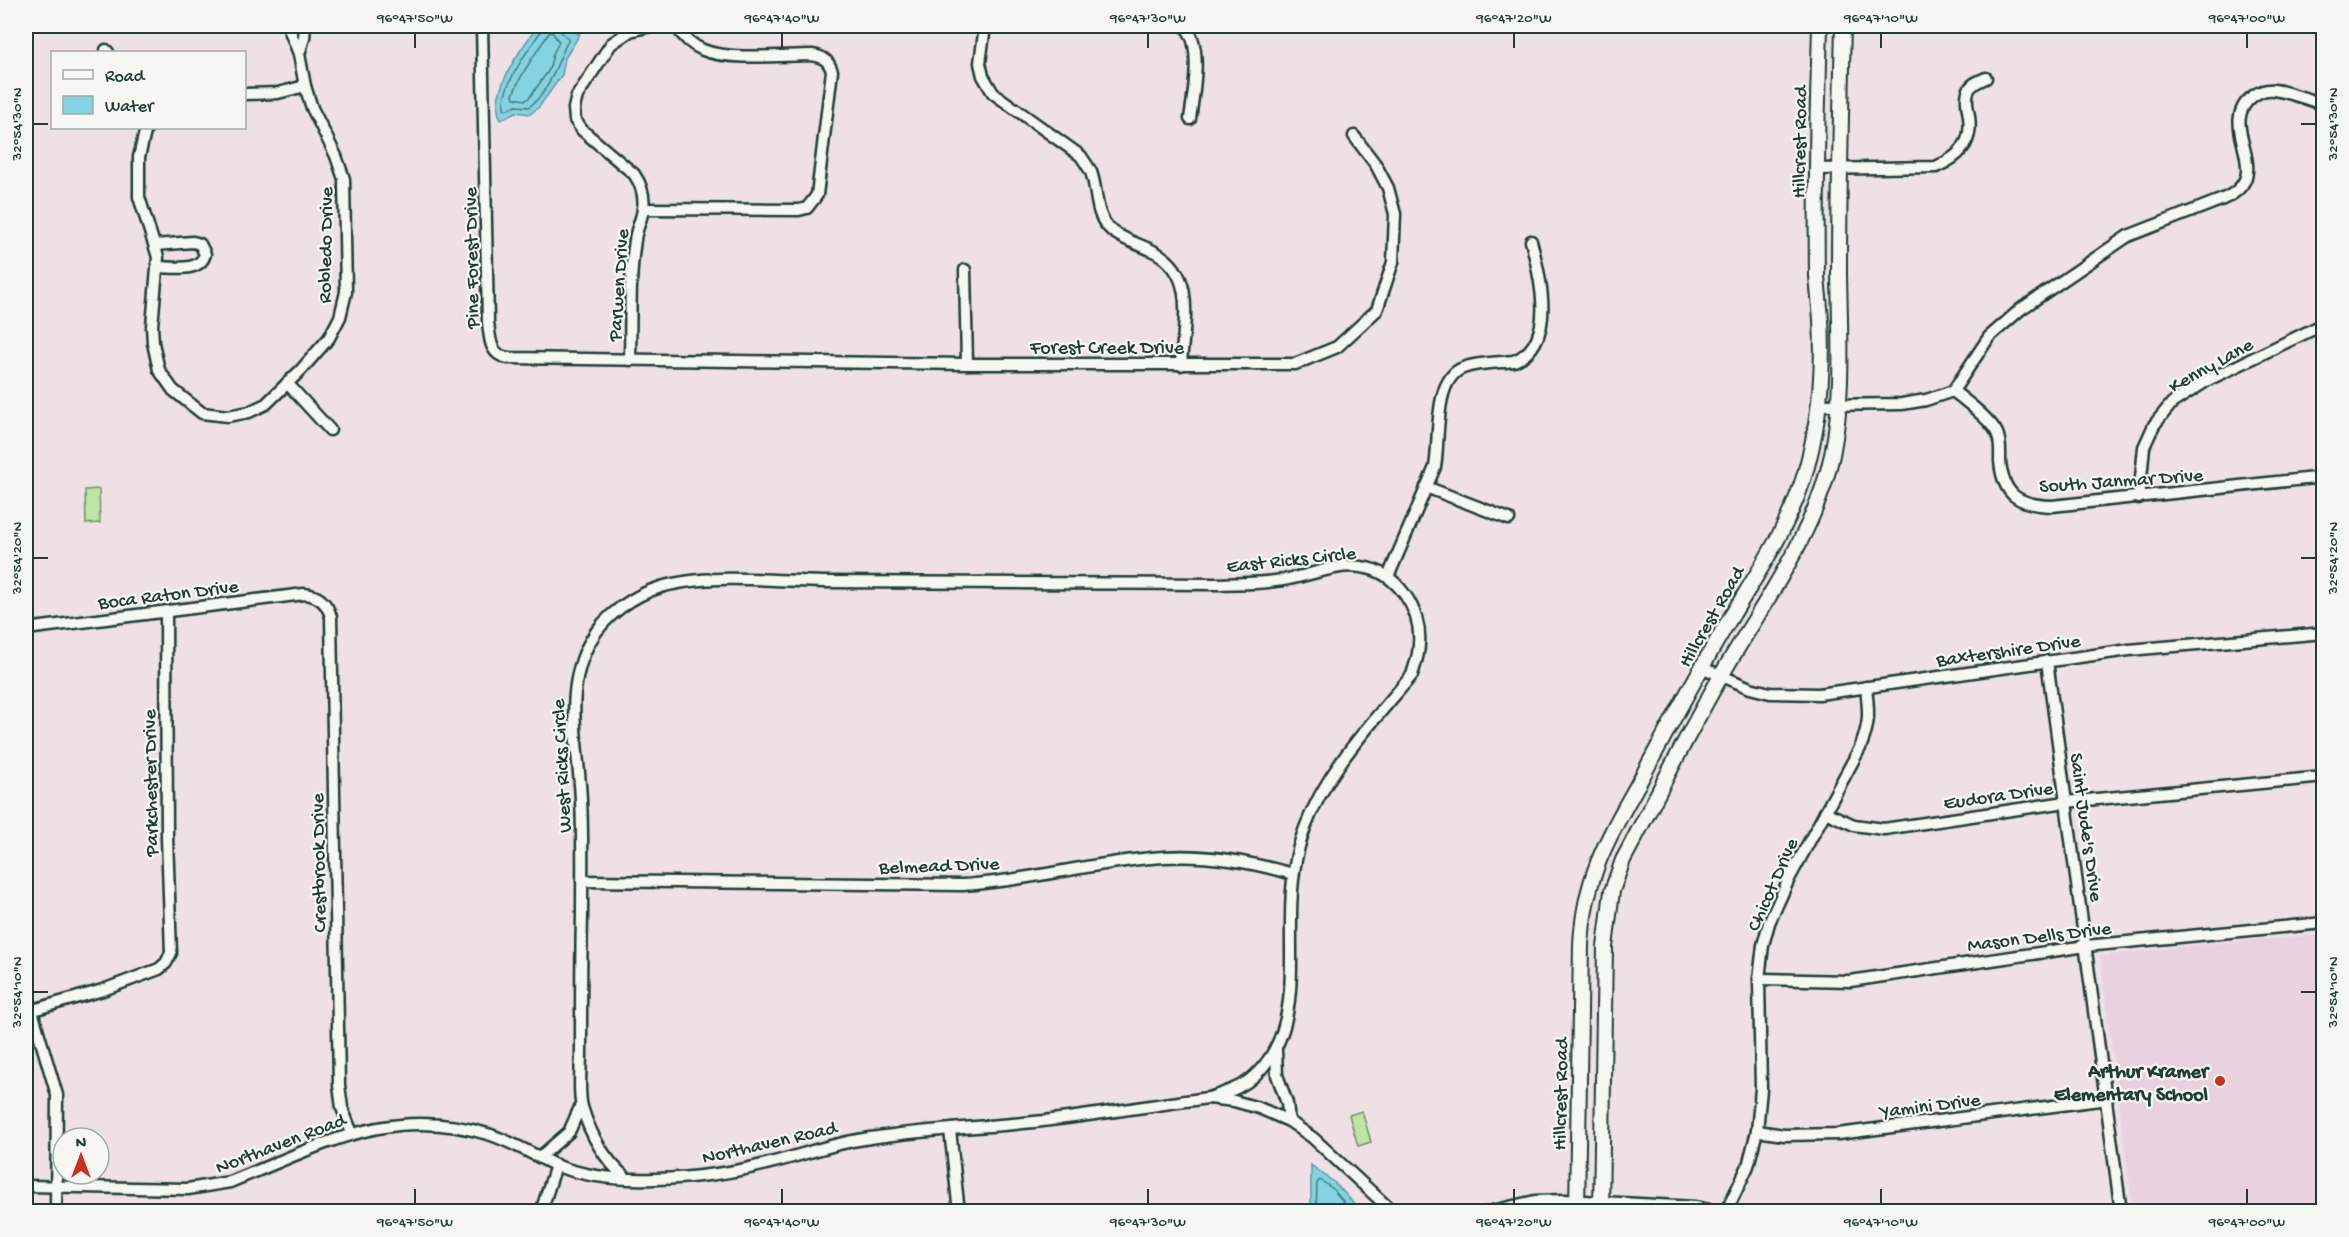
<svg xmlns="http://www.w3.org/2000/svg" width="2349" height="1237" viewBox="0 0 2349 1237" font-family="'Gochi Hand',sans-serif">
	<rect width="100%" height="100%" fill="#efe0e6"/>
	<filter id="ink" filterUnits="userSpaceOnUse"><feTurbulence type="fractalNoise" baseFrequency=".0167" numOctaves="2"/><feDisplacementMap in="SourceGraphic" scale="12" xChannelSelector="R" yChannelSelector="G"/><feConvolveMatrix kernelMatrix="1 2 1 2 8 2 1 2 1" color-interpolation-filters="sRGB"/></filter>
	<g filter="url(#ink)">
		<path fill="#ead1de" d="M2323,935V1206L2293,1212L2133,1211L2100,956L2213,943Z"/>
		<g fill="#bee6a2" stroke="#6e926b" stroke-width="1.5">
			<path d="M99,489L100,523L86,524L85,490Z"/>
			<path d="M1362,1111L1371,1142L1358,1146L1349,1115Z"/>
		</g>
		<g fill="#84d3e2" stroke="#5c979c" stroke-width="1.5">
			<path d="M538,26H565L566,29L580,34L565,58L562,75L539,107L530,114L516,112L501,120C487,94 522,47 538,26Z"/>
			<path d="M1311,1165L1336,1184L1361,1211H1311Z"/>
		</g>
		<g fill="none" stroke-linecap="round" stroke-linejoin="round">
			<g stroke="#47797a" stroke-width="1.5">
				<path d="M542,26L541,31C530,47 497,92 505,110L516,106L529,107C552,90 556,62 569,39L561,32L560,26"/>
				<path d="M552,32L559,42L553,54L549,70L529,98L526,100L514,98L513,95C521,73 536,53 549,33Z"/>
				<path d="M1316,1212L1317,1183L1320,1180L1332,1188L1352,1212"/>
			</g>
			<g stroke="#1f3d34" stroke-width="15">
				<g id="minor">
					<path d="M482,26L488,322C490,337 489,355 508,358L967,364H1295L1337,347L1377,310L1393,262L1395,214L1388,188L1376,165L1354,136"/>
					<path d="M985,26L980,63L983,76L993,93L1081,156C1084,161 1088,166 1091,172C1098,190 1094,213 1109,228C1121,240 1140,244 1155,252C1198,275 1183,324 1181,365"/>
					<path d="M1184,26C1204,42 1193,96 1190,119"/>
					<path d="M106,50L108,52"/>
					<path d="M299,54L304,38L305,26"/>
					<path d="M244,94L278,93L305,86"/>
					<path d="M146,128L139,157V197L158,257L152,326L153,343L159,370L173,390L202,413L228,416L249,412L266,404L301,370L329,338L340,317L346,292L344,179L336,156L312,108L305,86L299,54L288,26"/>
					<path d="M1817,169L1936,167C1959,157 1973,144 1969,116C1968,109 1965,100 1968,92C1970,84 1979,81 1986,78"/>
					<path d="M643,209L799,210L807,208L817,195L832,71C828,60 824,57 812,55C783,55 729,61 703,50C691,45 683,37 676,26"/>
					<path d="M155,245L193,242L200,244L205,254C200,273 173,267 158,267"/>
					<path d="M965,270L967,364"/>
					<path d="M630,360C631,320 629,279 635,240C636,229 642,219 643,209C645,196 641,184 634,174L582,130L575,120L574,108L577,96L611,44L630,31L651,26"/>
					<path d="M287,383L330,430"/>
					<path d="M1953,391C1966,401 1991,420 1997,433C2001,442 2000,452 2000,461C2003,496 2019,505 2052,506L2324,477"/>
					<path d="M1819,405L1902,404L1926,400L1953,391L1989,337L2021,309L2128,236L2223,199C2280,174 2213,126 2253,96C2259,92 2266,89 2274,90C2291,92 2308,100 2324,104"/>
					<path d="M1426,487L1509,519"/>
					<path d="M2139,498L2144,447L2154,425L2172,403L2208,380L2324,324"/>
					<path d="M1388,577L1435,467C1440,440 1433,379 1463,368C1479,362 1497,363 1514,361C1558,343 1540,276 1531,241"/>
					<path d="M26,629L304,594C319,595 327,603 331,617L339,1085L342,1108L352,1133"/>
					<path d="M2047,661L2121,1212"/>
					<path d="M1701,667L1750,688L1770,693L1819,694L2129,650L2324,633"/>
					<path d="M1825,812L1854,825L1884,829L2066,802L2324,777"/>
					<path d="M582,881L963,885C1031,881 1096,861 1163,857C1208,854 1250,862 1293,874"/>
					<path d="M1759,979L1850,981L2086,946L2324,923"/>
					<path d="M26,991L57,1095L56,1212"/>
					<path d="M26,1012L103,990L159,969L166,963L171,953L167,837L166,612"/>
					<path d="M1276,1050L1277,1075L1287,1103L1289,1121"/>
					<path d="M950,1130L959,1212"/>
					<path d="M1757,1131L1784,1135L1838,1134L2107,1099"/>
					<path d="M540,1157L569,1132L581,1105"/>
					<path d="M626,1178C605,1160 590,1134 582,1107C578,1091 581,1070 581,1053C581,1007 581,961 582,914C582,876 583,838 581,800C579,746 562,690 591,640C605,615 634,595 661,587C707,573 774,581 823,582C954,582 1085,583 1216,584C1235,583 1256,584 1275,581C1304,579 1332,563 1361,567C1397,571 1422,610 1419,644C1419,655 1415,665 1412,675C1372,723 1327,769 1305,828C1294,856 1291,888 1291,918C1290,975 1299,1043 1247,1082C1235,1090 1222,1094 1209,1098"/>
					<path d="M26,1186L188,1189L230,1182C321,1146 390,1103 491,1135C514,1143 534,1155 555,1165C585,1177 623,1180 655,1179C693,1178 733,1173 770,1163C799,1156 828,1145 858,1140C916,1130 975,1128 1034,1122C1092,1116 1150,1105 1209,1098L1234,1101L1259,1108L1289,1121L1313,1138L1393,1212"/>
					<path d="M541,1212L556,1165"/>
					<path d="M1488,1212L1535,1201L1565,1200L1695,1207L1719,1212"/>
					<path d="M1726,1212L1748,1166L1757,1131L1761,1089L1759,979L1763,945L1769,923L1789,879L1860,748C1870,724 1869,713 1866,687"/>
				</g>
			</g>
			<g stroke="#1f3d34" stroke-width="18">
				<g id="major">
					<path d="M1577,1212L1581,945C1584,876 1609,836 1642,777C1669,727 1696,676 1725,627C1753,580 1786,533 1803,480C1819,428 1824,373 1821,320C1820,305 1818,290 1817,276C1816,192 1817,109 1820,26"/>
					<path d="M1601,1212L1605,947L1612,891L1623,860C1656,799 1686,736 1721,676C1762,604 1814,537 1832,455C1844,395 1840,335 1839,274C1839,191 1841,108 1843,26"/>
				</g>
			</g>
			<use href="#minor" stroke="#f6f6f2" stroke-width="10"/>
			<use href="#major" stroke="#f6f6f2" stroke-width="14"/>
		</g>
	</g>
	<path fill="none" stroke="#1f3d34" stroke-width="2" d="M415,33V48M782,33V48M1148,33V48M1514,33V48M1881,33V48M2247,33V48M33,124H48M2301,124H2316M33,558H48M2301,558H2316M33,992H48M2301,992H2316M415,1189V1204M782,1189V1204M1148,1189V1204M1514,1189V1204M1881,1189V1204M2247,1189V1204"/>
	<circle fill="#c8321e" stroke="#f6f6f2" stroke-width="2" cx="2220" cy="1081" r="6"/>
	<g text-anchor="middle" stroke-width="4.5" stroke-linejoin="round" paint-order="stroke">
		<g font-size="20" fill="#1f3d34" stroke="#f6f6f2">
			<text transform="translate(1798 142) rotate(-89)" y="7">Hillcrest Road</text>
			<text transform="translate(324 245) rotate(-89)" y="7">Robledo Drive</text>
			<text transform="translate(470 258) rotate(-91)" y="7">Pine Forest Drive</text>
			<text transform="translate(617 285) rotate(-86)" y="7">Parwen Drive</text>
			<text x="1107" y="353">Forest Creek Drive</text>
			<text transform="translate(2210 364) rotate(-29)" y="7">Kenny Lane</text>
			<text transform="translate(2121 479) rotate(-4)" y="7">South Janmar Drive</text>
			<text transform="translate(1291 558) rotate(-6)" y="7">East Ricks Circle</text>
			<text transform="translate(168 593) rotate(-7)" y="7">Boca Raton Drive</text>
			<text transform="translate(1710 616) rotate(-60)" y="7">Hillcrest Road</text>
			<text transform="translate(2008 649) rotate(-8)" y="7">Baxtershire Drive</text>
			<text transform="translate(560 766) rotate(-93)" y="7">West Ricks Circle</text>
			<text transform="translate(149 783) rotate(-91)" y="7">Parkchester Drive</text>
			<text transform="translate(1998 794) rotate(-8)" y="7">Eudora Drive</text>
			<text transform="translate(2088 827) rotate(82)" y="7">Saint Jude's Drive</text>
			<text transform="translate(317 863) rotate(-91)" y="7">Crestbrook Drive</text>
			<text transform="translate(939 864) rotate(-2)" y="7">Belmead Drive</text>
			<text transform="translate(1771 884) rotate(-66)" y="7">Chicot Drive</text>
			<text transform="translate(2039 935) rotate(-7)" y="7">Mason Dells Drive</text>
			<text transform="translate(1559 1094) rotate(-89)" y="7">Hillcrest Road</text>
			<text transform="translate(1930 1104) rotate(-7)" y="7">Yamini Drive</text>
			<text transform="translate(769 1141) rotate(-13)" y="7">Northaven Road</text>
			<text transform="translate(280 1142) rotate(-21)" y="7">Northaven Road</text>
		</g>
		<g font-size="20" font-weight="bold" fill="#1f3d34" stroke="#f6f6f2" text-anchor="end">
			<text x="2208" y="1077">Arthur Kramer<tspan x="2208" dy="23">Elementary School</tspan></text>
		</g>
	</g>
	<rect width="2349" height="1237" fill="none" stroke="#f6f6f2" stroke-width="66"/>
	<rect x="51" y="51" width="195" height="78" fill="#f6f6f2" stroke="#a0aca6" stroke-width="1.5"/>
	<rect x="63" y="70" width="30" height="9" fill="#f6f6f2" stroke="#a0aca6" stroke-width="1.5"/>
	<text x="105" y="81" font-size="18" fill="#1f3d34">Road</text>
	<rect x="63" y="96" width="30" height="18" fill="#84d3e2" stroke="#a0aca6" stroke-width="1.5"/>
	<text x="105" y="111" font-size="18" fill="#1f3d34">Water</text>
	<g transform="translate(81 1156)"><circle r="28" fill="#f6f6f2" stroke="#a0aca6" stroke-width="1.5"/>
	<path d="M0-4.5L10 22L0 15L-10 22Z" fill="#c8321e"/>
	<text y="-9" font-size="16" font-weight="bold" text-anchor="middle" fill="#1f3d34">N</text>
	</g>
	<rect x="33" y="33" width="2283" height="1171" fill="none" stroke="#1f3d34" stroke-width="2"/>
	<g font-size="15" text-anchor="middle" fill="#1f3d34">
		<text x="415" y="22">96°47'50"W</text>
		<text x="782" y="22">96°47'40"W</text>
		<text x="1148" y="22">96°47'30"W</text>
		<text x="1514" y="22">96°47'20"W</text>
		<text x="1881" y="22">96°47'10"W</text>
		<text x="2247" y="22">96°47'00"W</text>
		<text transform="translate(16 124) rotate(-90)" y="5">32°54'30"N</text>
		<text transform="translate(2332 124) rotate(-90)" y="5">32°54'30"N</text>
		<text transform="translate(16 558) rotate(-90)" y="5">32°54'20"N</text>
		<text transform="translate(2332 558) rotate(-90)" y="5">32°54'20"N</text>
		<text transform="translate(16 992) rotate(-90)" y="5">32°54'10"N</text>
		<text transform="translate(2332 992) rotate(-90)" y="5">32°54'10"N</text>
		<text x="415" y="1226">96°47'50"W</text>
		<text x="782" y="1226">96°47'40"W</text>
		<text x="1148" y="1226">96°47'30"W</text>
		<text x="1514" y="1226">96°47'20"W</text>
		<text x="1881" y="1226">96°47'10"W</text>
		<text x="2247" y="1226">96°47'00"W</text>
	</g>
</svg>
